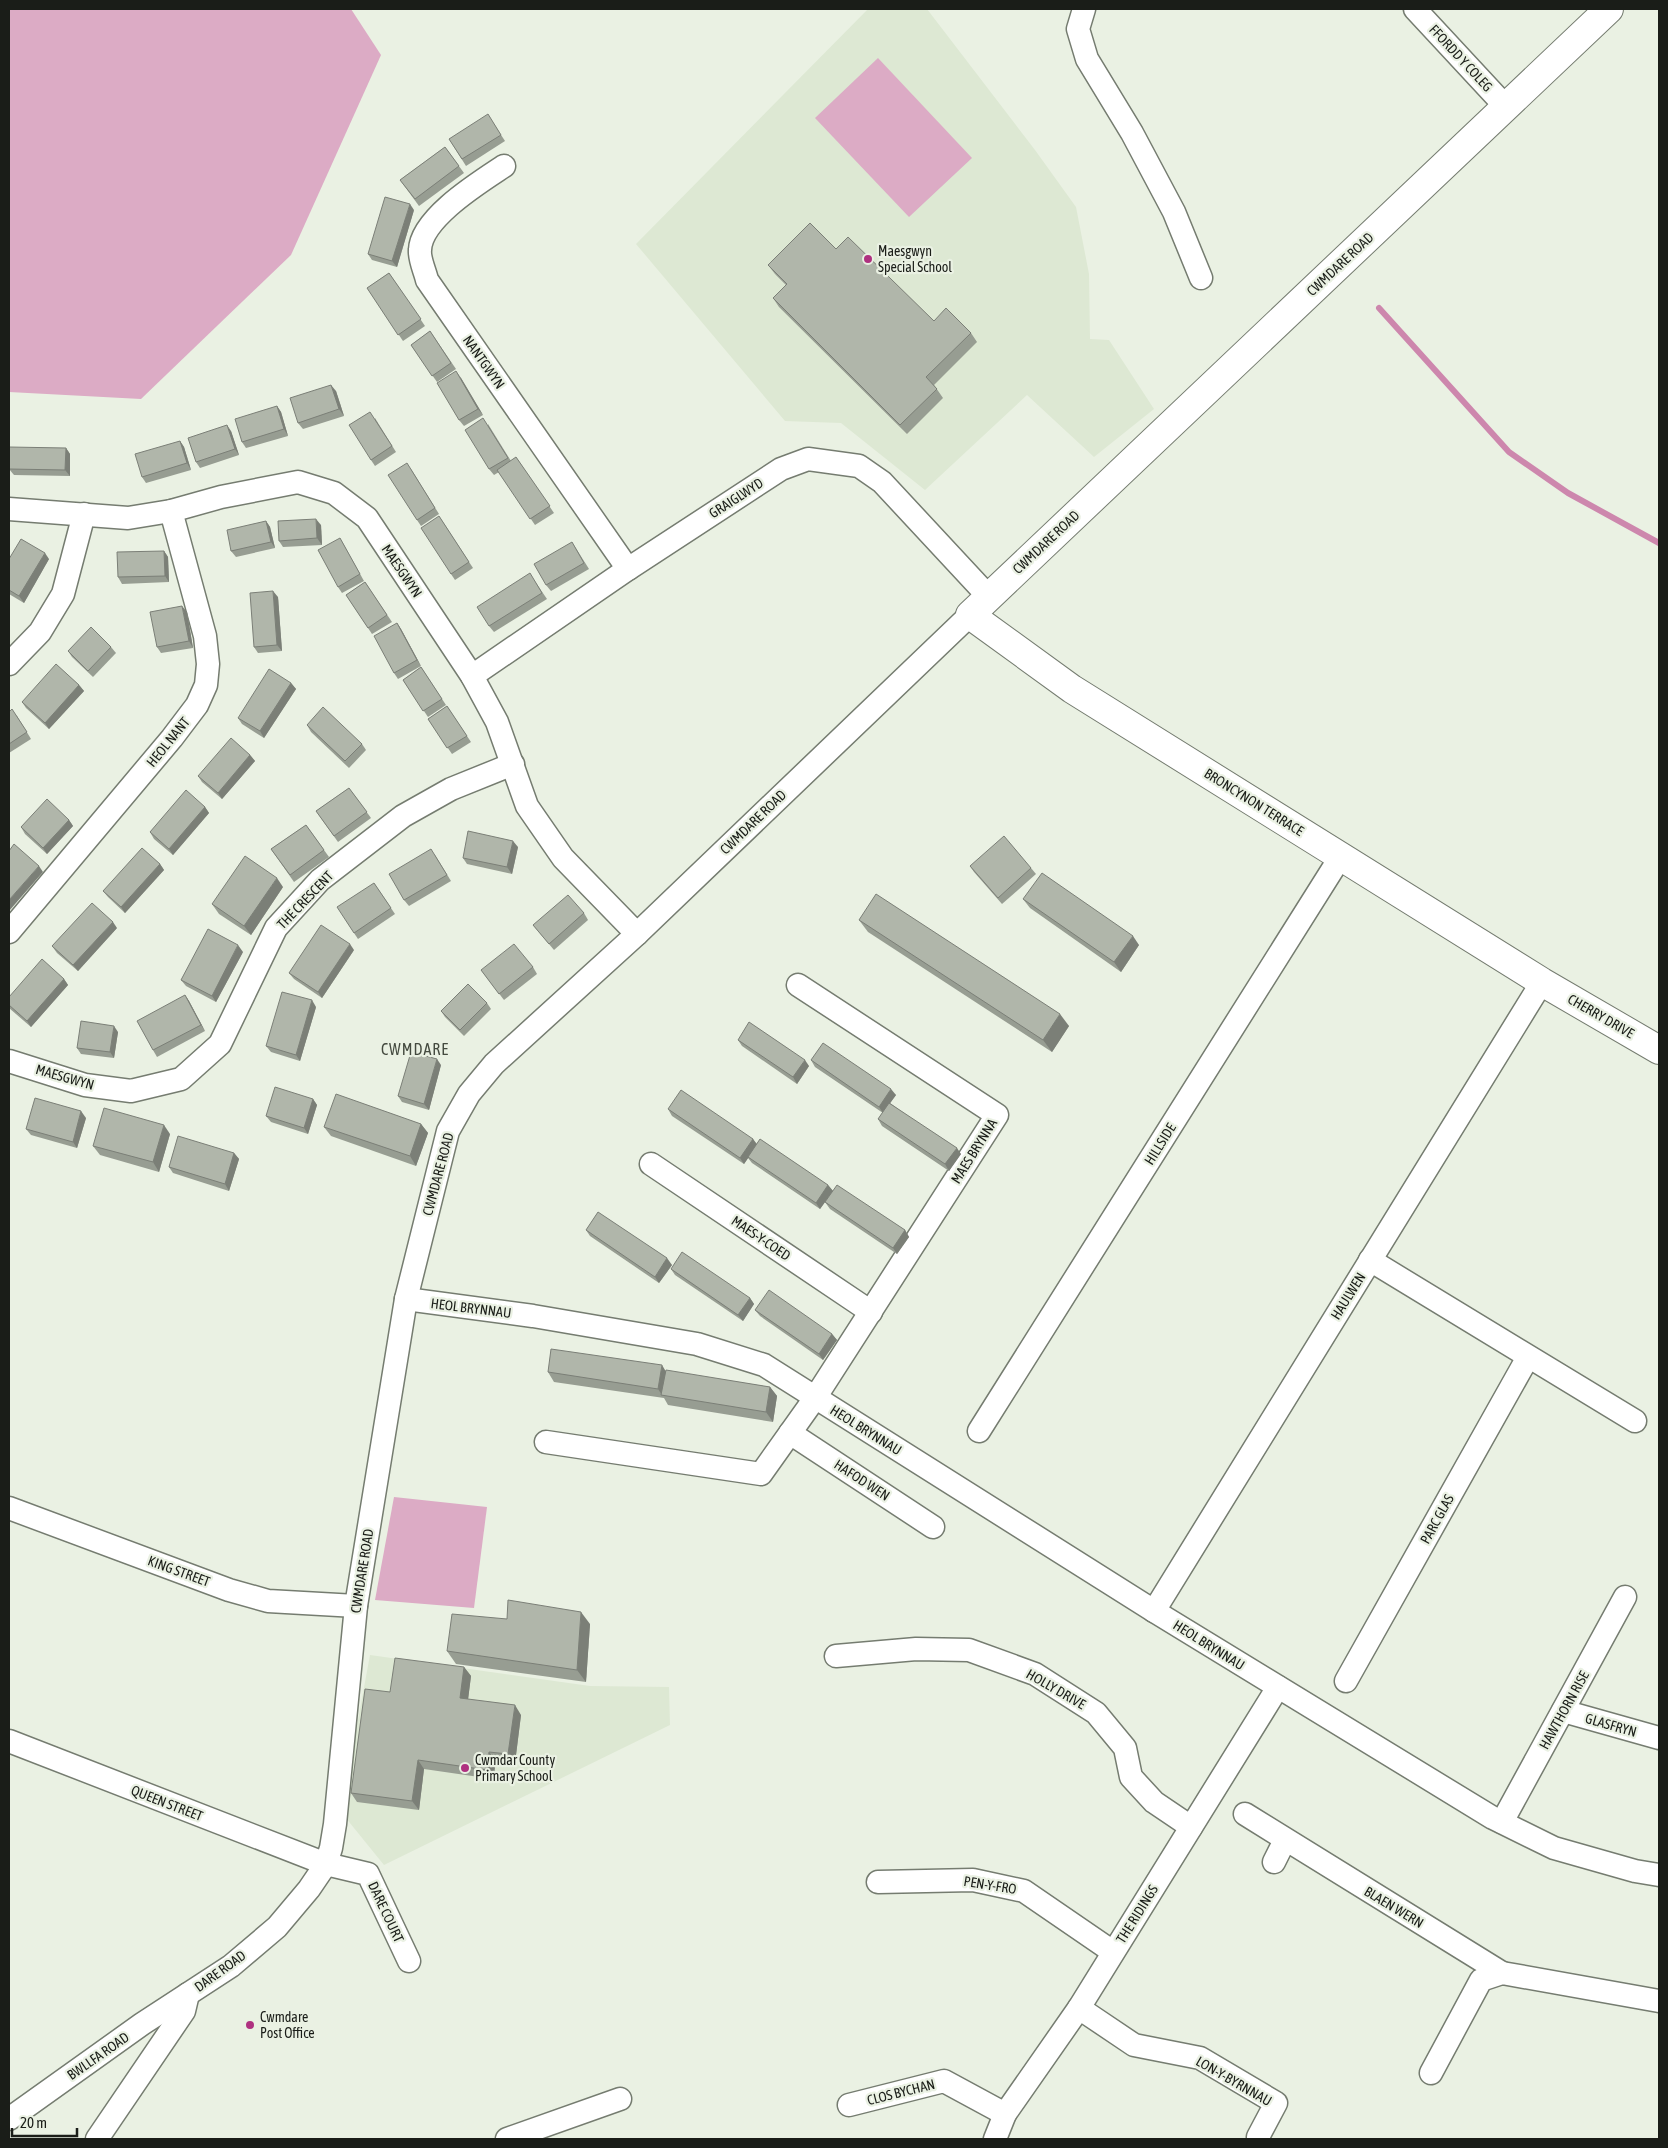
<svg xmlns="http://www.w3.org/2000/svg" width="1668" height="2148" viewBox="0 0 1668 2148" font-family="'Asap Condensed',sans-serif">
	<rect width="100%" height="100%" fill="#eaf1e3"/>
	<g fill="#dde8d3">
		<path d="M868,9H927L1035,150L1076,207L1089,274L1090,339L1109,340L1154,409L1094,457L1027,395L925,490L841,423L785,421L636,244Z"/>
		<path d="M370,1655L590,1686L669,1687L670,1725L384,1865L341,1812Z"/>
	</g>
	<g fill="#dcabc5">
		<path d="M9,9H351L381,55L291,255L141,399L9,392Z"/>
		<path d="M878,58L972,158L909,217L815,118Z"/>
		<path d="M394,1497L487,1507L474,1608L375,1600Z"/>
	</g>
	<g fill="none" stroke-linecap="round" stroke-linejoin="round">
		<path stroke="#cd87ad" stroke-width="6" d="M1379,308L1509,452L1568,493L1659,543"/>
		<g stroke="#757c70" stroke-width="25">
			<g id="street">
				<path d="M1084,9L1078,29L1087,59L1132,133L1174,212L1201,278"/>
				<path d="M1415,9L1506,107"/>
				<path d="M504,166C480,182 421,218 420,250C419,259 425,271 427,280L628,569"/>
				<path d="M9,509L128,518L171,511L221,497L298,482L334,493L367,518L472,676L497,722L527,806L563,858L637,934"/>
				<path d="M9,664L40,632L63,594L84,514"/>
				<path d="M472,676L628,569L781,469L808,459L859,466L882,482L988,596"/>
				<path d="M9,932L172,738L197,705L206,685L208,664L205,636L171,511"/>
				<path d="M9,1061L85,1085L131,1091L181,1079L220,1044L276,928L320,880L403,816L451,789L513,764"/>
				<path d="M651,1164L871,1312"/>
				<path d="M1370,1260L1635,1421"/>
				<path d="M406,1299L533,1316L697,1344L764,1365L1154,1611L1493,1818L1554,1848L1635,1871L1659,1875"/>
				<path d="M979,1431L1341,856"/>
				<path d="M790,1433L933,1527"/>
				<path d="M546,1442L761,1474L815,1398L997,1115L798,985"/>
				<path d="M9,1508L229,1590L268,1601L356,1606"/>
				<path d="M1154,1611L1542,982"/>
				<path d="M836,1656L916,1649L969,1650L1035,1674L1096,1713L1125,1748L1131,1777L1154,1802L1191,1827"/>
				<path d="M1346,1681L1528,1357"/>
				<path d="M1563,1711L1659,1738"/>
				<path d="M9,1741L326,1864L368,1874L409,1961"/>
				<path d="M1245,1814L1502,1973"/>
				<path d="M1502,1822L1625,1597"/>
				<path d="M1274,1862L1285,1840"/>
				<path d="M878,1882L973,1880L1024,1891L1113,1952"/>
				<path d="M1079,2008L1134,2045L1200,2058L1276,2103L1258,2137"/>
				<path d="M1431,2073L1481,1980L1502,1973L1659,2001"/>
				<path d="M849,2105L944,2081L1005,2114"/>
				<path d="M9,2119L142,2024L231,1966L277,1927L309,1889L326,1864L331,1848L335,1824L356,1606L406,1299L448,1131L469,1094L494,1064L637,934L970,615"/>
				<path d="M97,2139L184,2011L188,1994"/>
				<path d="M507,2139L620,2099"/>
				<path d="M995,2139L1005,2114L1079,2008L1278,1687"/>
			</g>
		</g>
		<g stroke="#757c70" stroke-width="30">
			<path id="secondary" d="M1609,9L970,615L1072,689L1542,982L1659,1050"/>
		</g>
		<use href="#street" stroke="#fff" stroke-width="22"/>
		<use href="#secondary" stroke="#fff" stroke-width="28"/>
	</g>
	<g fill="#979d92">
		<path d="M492,121L505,141L466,166L449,139Z"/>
		<path d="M445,147L464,173L419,206L400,180Z"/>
		<path d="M414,210L397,267L372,260L368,254Z"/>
		<path d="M836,249L934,321L971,333L977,342L934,385L943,398L907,434L779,307L773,298L786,285L775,274L768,265Z"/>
		<path d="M389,273L425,326L403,341L367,288Z"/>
		<path d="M430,331L456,369L437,382L411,345Z"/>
		<path d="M461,378L483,415L464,426L459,420Z"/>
		<path d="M336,391L344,416L303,429L298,423Z"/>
		<path d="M277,406L281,412L288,436L246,448L242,442Z"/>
		<path d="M375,418L396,452L375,466L371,460Z"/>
		<path d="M488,424L511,461L516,457L554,513L535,525L499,472L494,475L489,469Z"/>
		<path d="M231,431L239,455L200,468L196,462Z"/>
		<path d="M180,441L184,447L191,470L146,483L142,477Z"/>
		<path d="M66,448L70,454V476L14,475L9,469Z"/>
		<path d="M411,469L439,514L421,526L417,520Z"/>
		<path d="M439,516L473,568L455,580L451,574Z"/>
		<path d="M266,521L270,527L275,548L236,557L231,551Z"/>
		<path d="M321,525L322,545L283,547L279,541Z"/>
		<path d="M340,538L344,545L364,581L342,593L338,587Z"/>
		<path d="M572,542L589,569L551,591L546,585Z"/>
		<path d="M164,551L168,557L169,582L122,584L118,577Z"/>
		<path d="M9,559H49L24,603L9,594Z"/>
		<path d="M534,580L547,599L494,632L489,626Z"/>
		<path d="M365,582L392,622L372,634L346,595Z"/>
		<path d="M278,597L282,651L258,653L254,647Z"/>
		<path d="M187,612L193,648L161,653L157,647Z"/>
		<path d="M397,623L401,629L421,666L398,679L394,673Z"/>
		<path d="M111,647L116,653L93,677L72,657L68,651Z"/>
		<path d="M421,667L446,705L428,717L403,680Z"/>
		<path d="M291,683L296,689L264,738L242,724L238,718Z"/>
		<path d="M79,685L84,691L49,729L26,708L22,702Z"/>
		<path d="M447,706L471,742L452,754L428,719Z"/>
		<path d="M9,712L17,716L31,739L9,753Z"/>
		<path d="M307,725L362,744L366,750L349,768L311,732Z"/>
		<path d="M250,755L255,761L222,799L202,782L198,776Z"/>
		<path d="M349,788L371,818L338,842L316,811Z"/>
		<path d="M205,807L209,813L173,855L154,839L150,832Z"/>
		<path d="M69,820L73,826L47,854L25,834L21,827Z"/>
		<path d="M306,825L329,857L294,882L271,849Z"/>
		<path d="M518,847L512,874L467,864L463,858Z"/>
		<path d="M435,855L451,881L409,906L404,900Z"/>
		<path d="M160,864L164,870L125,913L108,897L103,891Z"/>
		<path d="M970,866L1031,868L1036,874L1002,904L974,872Z"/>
		<path d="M374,883L395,914L358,939L354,933Z"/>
		<path d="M283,887L251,935L219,914L212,904Z"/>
		<path d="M1023,899L1139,945L1121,972L1030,908Z"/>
		<path d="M584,913L588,920L554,950L533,925Z"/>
		<path d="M859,920L1069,1026L1052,1052L868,932Z"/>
		<path d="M117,928L78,971L57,953L52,946Z"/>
		<path d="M354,950L322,998L294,979L289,973Z"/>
		<path d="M243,952L216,1002L186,986L181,980Z"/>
		<path d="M533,967L537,974L504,1000L481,970Z"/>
		<path d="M64,979L68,985L31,1027L9,1008V997Z"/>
		<path d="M185,995L189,1001L205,1031L157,1057L153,1050Z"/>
		<path d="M487,1003L491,1009L464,1036L445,1017L441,1011Z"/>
		<path d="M316,1007L300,1061L271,1052L266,1046Z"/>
		<path d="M118,1032L114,1058L81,1054L77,1048Z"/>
		<path d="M738,1040L809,1066L797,1084L742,1046Z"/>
		<path d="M811,1060L896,1095L890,1103L961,1154L949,1171L882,1126L878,1119L883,1113L815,1067Z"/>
		<path d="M441,1065L429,1110L402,1102L398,1096Z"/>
		<path d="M313,1099L317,1105L308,1134L271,1122L266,1116Z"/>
		<path d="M668,1109L753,1139L757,1144L828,1185L833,1191L820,1209L752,1163L748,1158L744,1164L672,1116Z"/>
		<path d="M86,1118L77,1148L31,1135L26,1129Z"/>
		<path d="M421,1124L428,1133L416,1166L331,1136L324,1127Z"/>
		<path d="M170,1134L159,1172L100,1155L93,1146Z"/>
		<path d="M234,1153L239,1159L229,1191L173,1173L169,1167Z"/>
		<path d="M825,1202L905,1230L909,1237L897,1254L830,1209Z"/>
		<path d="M586,1230L672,1265L659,1283L590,1236Z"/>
		<path d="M671,1269L750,1298L754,1304L743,1321L675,1275Z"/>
		<path d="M755,1310L832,1334L837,1340L823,1360L760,1316Z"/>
		<path d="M665,1371L770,1387L777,1396L773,1422L668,1405L664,1398L554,1382L548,1372Z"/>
		<path d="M507,1619L590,1624L586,1682L456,1664L447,1651Z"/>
		<path d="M464,1667L471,1676L468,1699L521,1715L515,1763L496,1761L493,1779L424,1769L419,1810L357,1802L351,1793Z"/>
	</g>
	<g fill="#7b7f77">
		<path d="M410,204L414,210L397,267L392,261Z"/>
		<path d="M456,371L461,378L483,415L478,409Z"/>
		<path d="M331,385L336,391L344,416L339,409Z"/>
		<path d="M277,406L281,412L288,436L284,429Z"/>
		<path d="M227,425L231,431L239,455L235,449Z"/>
		<path d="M180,441L184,447L191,470L187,463Z"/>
		<path d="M66,448L70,454V476L65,470Z"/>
		<path d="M316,519L321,525L322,545L317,538Z"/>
		<path d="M266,521L270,527L275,548L271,542Z"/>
		<path d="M164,551L168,557L169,582L165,576Z"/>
		<path d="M45,553L49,559L24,603L19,596Z"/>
		<path d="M273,591L278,597L282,651L277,645Z"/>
		<path d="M182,606L187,612L193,648L189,641Z"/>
		<path d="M397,623L401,629L421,666L417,660Z"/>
		<path d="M291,683L296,689L264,738L260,731Z"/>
		<path d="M79,685L84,691L49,729L45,723Z"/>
		<path d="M250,755L255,761L222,799L218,793Z"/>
		<path d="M205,807L209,813L173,855L169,849Z"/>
		<path d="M69,820L73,826L47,854L43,848Z"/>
		<path d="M513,841L518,847L512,874L507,867Z"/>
		<path d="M160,864L164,870L125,913L121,907Z"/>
		<path d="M39,866L43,872L9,911V900Z"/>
		<path d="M277,878L283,887L251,935L244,926Z"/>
		<path d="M113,922L117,928L78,971L73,965Z"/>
		<path d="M1133,936L1139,945L1121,972L1114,962Z"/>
		<path d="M350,944L354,950L322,998L318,992Z"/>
		<path d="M238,945L243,952L216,1002L212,996Z"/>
		<path d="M64,979L68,985L31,1027L27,1021Z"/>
		<path d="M185,995L189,1001L205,1031L201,1025Z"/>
		<path d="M312,1000L316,1007L300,1061L296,1055Z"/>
		<path d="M1060,1014L1069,1026L1052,1052L1043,1040Z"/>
		<path d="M114,1026L118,1032L114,1058L110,1052Z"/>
		<path d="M437,1059L441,1065L429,1110L424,1104Z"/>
		<path d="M805,1060L809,1066L797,1084L793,1077Z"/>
		<path d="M891,1089L896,1095L883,1113L879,1107Z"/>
		<path d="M313,1099L317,1105L308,1134L304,1128Z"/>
		<path d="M81,1111L86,1118L77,1148L73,1142Z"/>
		<path d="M421,1124L428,1133L416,1166L410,1156Z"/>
		<path d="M164,1125L170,1134L159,1172L153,1162Z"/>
		<path d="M753,1139L757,1145L744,1164L740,1158Z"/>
		<path d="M957,1148L961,1154L949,1171L945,1164Z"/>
		<path d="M234,1153L239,1159L229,1191L225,1184Z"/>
		<path d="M828,1185L833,1191L820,1209L816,1203Z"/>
		<path d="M905,1230L909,1237L897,1254L893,1248Z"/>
		<path d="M667,1258L672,1265L659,1283L655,1277Z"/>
		<path d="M750,1298L754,1304L743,1321L738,1315Z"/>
		<path d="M832,1334L837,1340L823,1360L819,1354Z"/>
		<path d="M662,1365L668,1375L662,1395L658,1389Z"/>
		<path d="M770,1387L777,1396L773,1422L766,1412Z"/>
		<path d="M581,1612L590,1624L586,1682L577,1670Z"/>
		<path d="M464,1667L471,1676L467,1708L460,1698Z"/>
		<path d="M515,1705L521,1715L515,1763L508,1754Z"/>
		<path d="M489,1752L496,1761L493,1779L487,1770Z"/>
		<path d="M418,1760L424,1769L419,1810L412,1801Z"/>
	</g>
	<g fill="#b0b6aa" stroke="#7b7f77">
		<path d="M488,114L501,135L462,159L449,139Z"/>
		<path d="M445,147L459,166L415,199L400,180Z"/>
		<path d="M385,197L410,204L392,261L368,254Z"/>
		<path d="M810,223L836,249L848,237L934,321L946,308L971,333L926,377L937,389L900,425L773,298L787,284L768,265Z"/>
		<path d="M389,273L421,319L398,335L367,288Z"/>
		<path d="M430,331L451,363L432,376L411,345Z"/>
		<path d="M456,371L478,409L459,420L437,383Z"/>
		<path d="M331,385L339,409L298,423L290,398Z"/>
		<path d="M277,406L284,429L242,442L235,419Z"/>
		<path d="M370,412L392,446L371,460L349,425Z"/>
		<path d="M483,418L508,458L489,469L465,430Z"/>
		<path d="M227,425L235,449L196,462L188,438Z"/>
		<path d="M180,441L187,463L142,477L135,454Z"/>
		<path d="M9,447L66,448L65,470L9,469Z"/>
		<path d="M516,457L550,506L530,519L497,470Z"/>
		<path d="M407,463L435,508L417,520L388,475Z"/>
		<path d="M439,516L469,562L451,574L421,528Z"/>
		<path d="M316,519L317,538L279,541L278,521Z"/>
		<path d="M266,521L271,542L231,551L227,530Z"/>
		<path d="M340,538L360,574L338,587L318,550Z"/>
		<path d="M21,539L45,553L19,596L9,590V559Z"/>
		<path d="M572,542L584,563L546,585L534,564Z"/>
		<path d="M164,551L165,576L118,577L117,552Z"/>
		<path d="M530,573L542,593L489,626L477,607Z"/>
		<path d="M365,582L387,615L368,628L346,595Z"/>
		<path d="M273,591L277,645L254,647L250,593Z"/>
		<path d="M182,606L189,641L157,647L150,612Z"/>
		<path d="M397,623L417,660L394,673L374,636Z"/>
		<path d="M91,627L111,647L88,671L68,651Z"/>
		<path d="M56,664L79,685L45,723L22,702Z"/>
		<path d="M421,667L442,699L423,711L403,680Z"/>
		<path d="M269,669L291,683L260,731L238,718Z"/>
		<path d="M447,706L467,736L447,748L428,719Z"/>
		<path d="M323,707L362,744L345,761L307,725Z"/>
		<path d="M12,709L27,732L9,744V712Z"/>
		<path d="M231,738L250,755L218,793L198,776Z"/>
		<path d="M349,788L367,812L334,836L316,811Z"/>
		<path d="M186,790L205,807L169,849L150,832Z"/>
		<path d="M47,799L69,820L43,848L21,827Z"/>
		<path d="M306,825L324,850L290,875L271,849Z"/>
		<path d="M468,831L513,841L507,867L463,858Z"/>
		<path d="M1004,836L1031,868L998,898L970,866Z"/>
		<path d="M14,844L39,866L9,900V851Z"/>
		<path d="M142,848L160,864L121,907L103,891Z"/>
		<path d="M431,849L447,875L404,900L389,874Z"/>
		<path d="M245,856L277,878L244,926L212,904Z"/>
		<path d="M1042,873L1133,936L1114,962L1023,899Z"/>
		<path d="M374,883L391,908L354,933L337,907Z"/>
		<path d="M876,894L1060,1014L1043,1040L859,920Z"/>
		<path d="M568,895L584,913L549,944L533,925Z"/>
		<path d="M92,903L113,922L73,965L52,946Z"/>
		<path d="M321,925L350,944L318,992L289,973Z"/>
		<path d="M208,929L238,945L212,996L181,980Z"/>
		<path d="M514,944L533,967L499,994L481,970Z"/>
		<path d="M42,959L64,979L27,1021L9,1005V997Z"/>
		<path d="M468,984L487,1003L460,1030L441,1011Z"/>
		<path d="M282,992L312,1000L296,1055L266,1046Z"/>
		<path d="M185,995L201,1025L153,1050L137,1021Z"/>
		<path d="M81,1021L114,1026L110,1052L77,1048Z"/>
		<path d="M749,1022L805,1060L793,1077L738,1040Z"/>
		<path d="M823,1043L891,1089L879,1107L811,1060Z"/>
		<path d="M411,1052L437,1059L424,1104L398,1096Z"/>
		<path d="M275,1087L313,1099L304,1128L266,1116Z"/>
		<path d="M681,1090L753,1139L740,1158L668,1109Z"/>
		<path d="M336,1094L421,1124L410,1156L324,1127Z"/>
		<path d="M35,1098L81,1111L73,1142L26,1129Z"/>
		<path d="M889,1103L957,1148L945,1164L878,1119Z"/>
		<path d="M104,1108L164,1125L153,1162L93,1146Z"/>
		<path d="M178,1136L234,1153L225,1184L169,1167Z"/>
		<path d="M760,1139L828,1185L816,1203L748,1157Z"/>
		<path d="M837,1185L905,1230L893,1248L825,1202Z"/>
		<path d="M598,1212L667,1258L655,1277L586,1230Z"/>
		<path d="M682,1252L750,1298L738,1315L671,1269Z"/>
		<path d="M769,1290L832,1334L819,1354L755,1310Z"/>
		<path d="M551,1349L662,1365L658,1389L548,1372Z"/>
		<path d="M666,1370L770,1387L766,1412L661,1395Z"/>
		<path d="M508,1600L581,1612L577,1670L447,1651L452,1614L507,1619Z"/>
		<path d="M395,1658L464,1667L460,1698L515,1705L508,1754L489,1752L487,1770L418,1760L412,1801L351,1793L365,1689L390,1692Z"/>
	</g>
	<g fill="#af3180" stroke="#eaf1e3" stroke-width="2">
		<circle cx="868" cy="259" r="5"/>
		<circle cx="465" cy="1768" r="5"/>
		<circle cx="250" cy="2025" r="5"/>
	</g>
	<g text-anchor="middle" stroke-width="4.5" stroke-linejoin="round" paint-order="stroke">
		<g font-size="14" fill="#1a1d18" stroke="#eaf1e3">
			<text transform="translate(1461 58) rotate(47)" y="5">FFORDD Y COLEG</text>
			<text transform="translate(1340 264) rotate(-43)" y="5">CWMDARE ROAD</text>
			<text transform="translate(484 362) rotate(55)" y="5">NANTGWYN</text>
			<text transform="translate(736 498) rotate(-33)" y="5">GRAIGLWYD</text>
			<text transform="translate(1046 542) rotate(-43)" y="5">CWMDARE ROAD</text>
			<text transform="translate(402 571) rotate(56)" y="5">MAESGWYN</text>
			<text transform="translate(168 742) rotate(-51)" y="5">HEOL NANT</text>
			<text transform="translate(1254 802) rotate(32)" y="5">BRONCYNON TERRACE</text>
			<text transform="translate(753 822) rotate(-44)" y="5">CWMDARE ROAD</text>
			<text transform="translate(305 900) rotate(-46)" y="5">THE CRESCENT</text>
			<text transform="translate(1601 1016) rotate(30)" y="5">CHERRY DRIVE</text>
			<text transform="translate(65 1077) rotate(16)" y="5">MAESGWYN</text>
			<text transform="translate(1160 1144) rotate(-58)" y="5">HILLSIDE</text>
			<text transform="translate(974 1151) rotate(-58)" y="5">MAES BRYNNA</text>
			<text transform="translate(438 1174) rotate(-75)" y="5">CWMDARE ROAD</text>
			<text transform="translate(761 1238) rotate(34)" y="5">MAES-Y-COED</text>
			<text transform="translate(1348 1296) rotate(-58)" y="5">HAULWEN</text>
			<text transform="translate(471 1308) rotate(7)" y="5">HEOL BRYNNAU</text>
			<text transform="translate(866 1430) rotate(32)" y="5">HEOL BRYNNAU</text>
			<text transform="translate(862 1480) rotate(33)" y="5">HAFOD WEN</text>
			<text transform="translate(1437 1519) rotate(-61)" y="5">PARC GLAS</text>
			<text transform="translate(179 1571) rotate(20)" y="5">KING STREET</text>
			<text transform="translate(362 1571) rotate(-81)" y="5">CWMDARE ROAD</text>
			<text transform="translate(1209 1645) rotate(32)" y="5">HEOL BRYNNAU</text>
			<text transform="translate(1056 1689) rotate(30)" y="5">HOLLY DRIVE</text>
			<text transform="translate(1564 1710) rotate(-61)" y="5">HAWTHORN RISE</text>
			<text transform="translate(1611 1725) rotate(16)" y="5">GLASFRYN</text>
			<text transform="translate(167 1803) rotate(21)" y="5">QUEEN STREET</text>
			<text transform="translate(990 1885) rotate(9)" y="5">PEN-Y-FRO</text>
			<text transform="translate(1394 1907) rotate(31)" y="5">BLAEN WERN</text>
			<text transform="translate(386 1912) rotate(65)" y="5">DARE COURT</text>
			<text transform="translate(1137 1914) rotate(-58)" y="5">THE RIDINGS</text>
			<text transform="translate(220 1971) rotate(-36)" y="5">DARE ROAD</text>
			<text transform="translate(98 2056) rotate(-35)" y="5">BWLLFA ROAD</text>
			<text transform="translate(1234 2081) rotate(30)" y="5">LON-Y-BYRNNAU</text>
			<text transform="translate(901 2092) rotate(-14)" y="5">CLOS BYCHAN</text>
		</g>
		<g font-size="14" fill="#1a1d18" stroke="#eaf1e3" text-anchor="start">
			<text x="878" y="256">Maesgwyn<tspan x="878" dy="16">Special School</tspan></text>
			<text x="475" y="1765">Cwmdar County<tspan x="475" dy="16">Primary School</tspan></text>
			<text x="260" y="2022">Cwmdare<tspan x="260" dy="16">Post Office</tspan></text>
		</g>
		<g font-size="16" letter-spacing="1" fill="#444a3f" stroke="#eaf1e3">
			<text x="415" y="1055">CWMDARE</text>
		</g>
	</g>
	<rect width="1668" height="2148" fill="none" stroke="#1a1d18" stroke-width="20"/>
	<path d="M12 2128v8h65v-8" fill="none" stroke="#1a1d18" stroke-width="2.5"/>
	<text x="20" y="2128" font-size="15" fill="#1a1d18" stroke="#eaf1e3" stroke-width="4" paint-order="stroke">20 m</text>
</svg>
